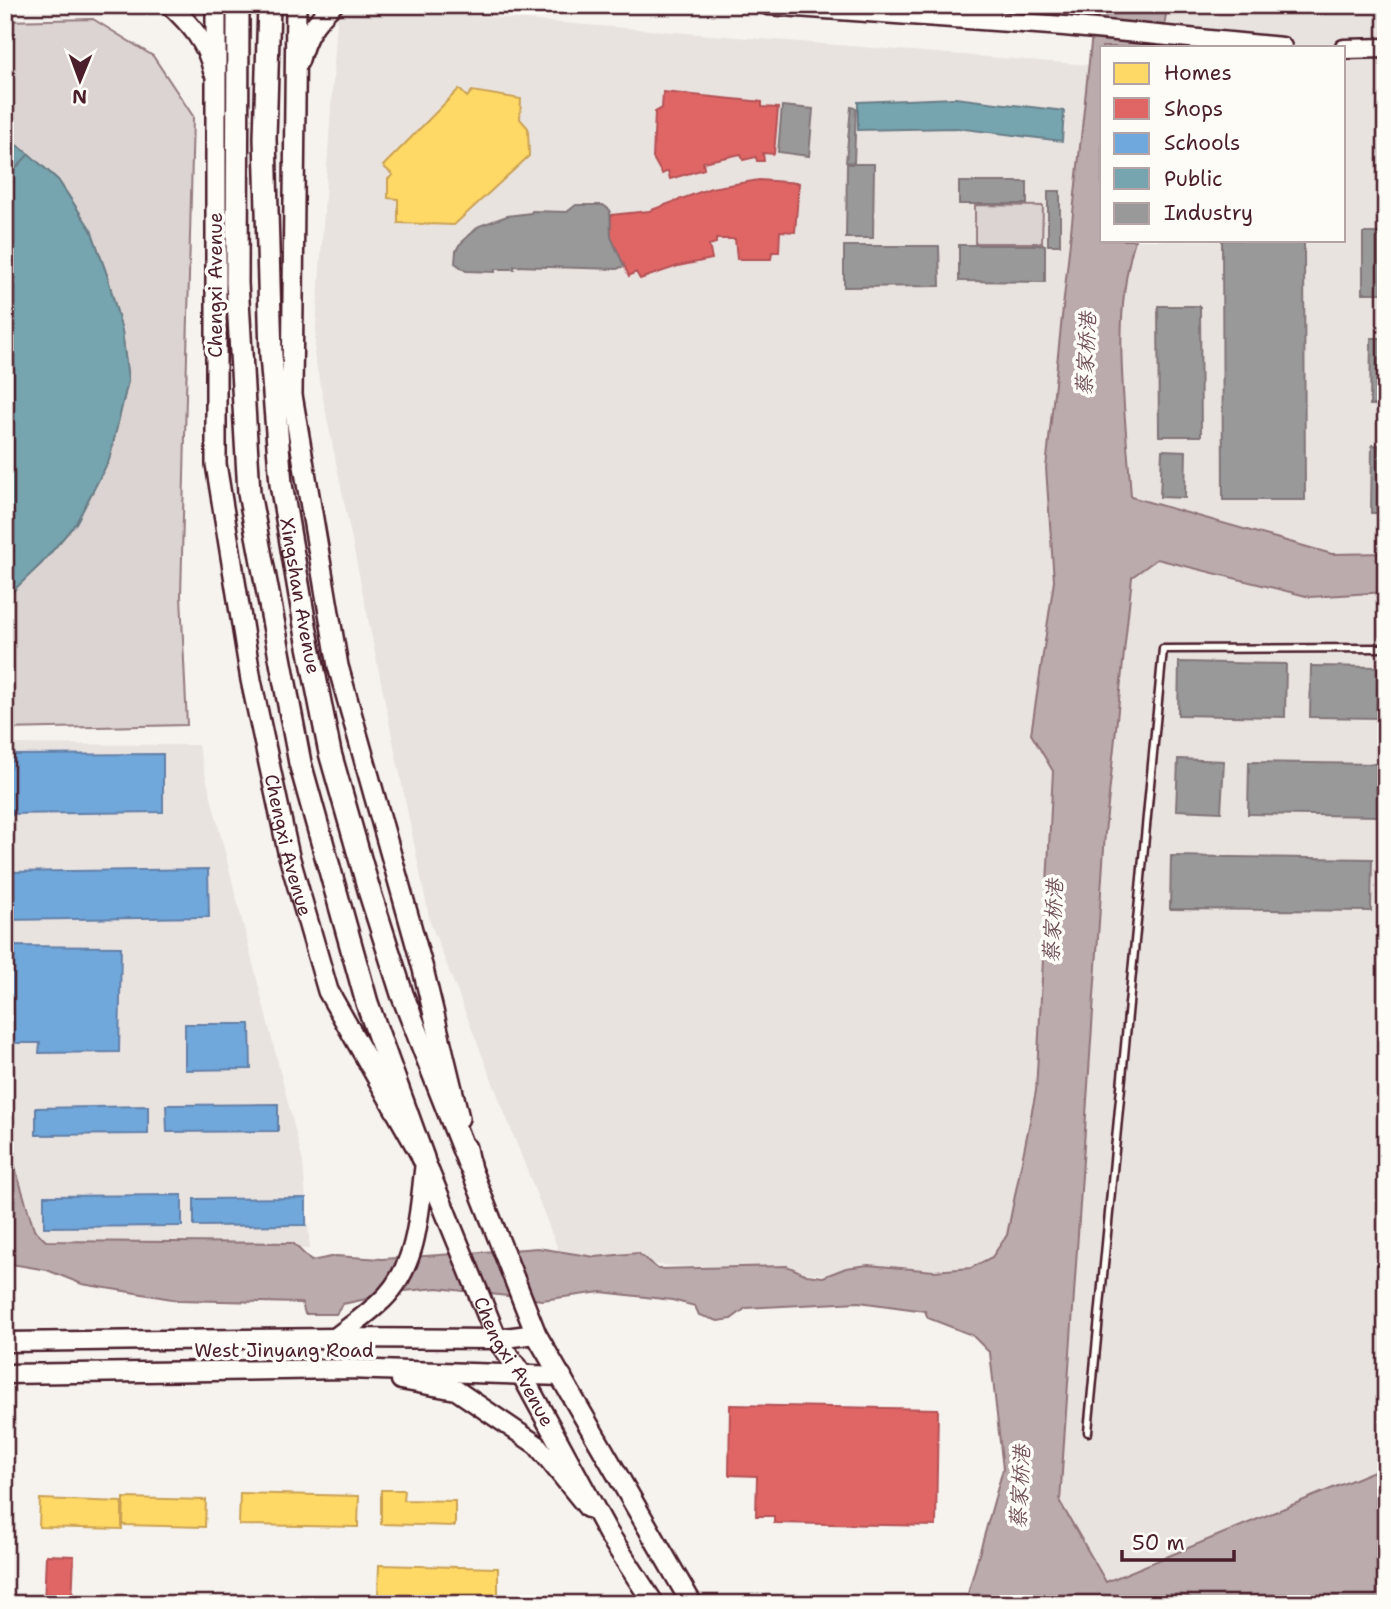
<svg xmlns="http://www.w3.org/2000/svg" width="1391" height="1609" viewBox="0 0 1391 1609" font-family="'Shantell Sans','LXGW WenKai TC',sans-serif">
	<rect width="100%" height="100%" fill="#f6f3ef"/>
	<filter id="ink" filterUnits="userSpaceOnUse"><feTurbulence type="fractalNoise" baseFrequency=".0143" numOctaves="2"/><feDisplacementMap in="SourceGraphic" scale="14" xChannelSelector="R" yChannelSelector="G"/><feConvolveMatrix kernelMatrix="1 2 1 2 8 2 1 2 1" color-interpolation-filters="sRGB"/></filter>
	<g filter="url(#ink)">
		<g fill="#e9e3e0">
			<path d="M338,5L1102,66V240H1344V47H1164L1166,5H1386V1466L1107,1582L1060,1502L1072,1287L562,1260L430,922L314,355Z"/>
			<path d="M5,744L198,745L303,1162L310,1249L5,1252Z"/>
		</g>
		<g fill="#dcd4d2" stroke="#937a7e" stroke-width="2">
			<path d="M93,19L153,56L193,116L181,596L187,725L5,729V21Z"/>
			<path d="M975,205L1043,206L1042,243H975Z"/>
		</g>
		<path fill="#bbabac" stroke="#8e7378" stroke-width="2" d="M1095,5H1167L1162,47H1102V240H1135C1110,321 1126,413 1131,497L1332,554L1386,553V592L1310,597L1157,559L1132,577L1105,833L1060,1502L1106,1582L1386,1466V1604H965L1003,1469L990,1353L972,1335L928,1318L925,1311L859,1302L746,1308L731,1319L718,1321L699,1315L695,1306L672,1300L601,1292L542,1300L438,1288L404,1291L343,1304L336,1314H305L302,1303L178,1300L82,1284L47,1270L5,1263V1134L34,1230L46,1241L293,1243L311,1261L336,1256L382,1259L538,1248L595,1257L638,1253L658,1269L787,1266L807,1275L823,1277L846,1268L868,1265L934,1271L971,1268L992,1257L1007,1235L1036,1091L1053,771L1031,734L1054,581L1046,468Z"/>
		<g fill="#ffd966" stroke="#c9a154" stroke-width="2">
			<path d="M459,89L467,97L472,91L521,99L520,119L528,128L529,156L454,225L398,223V199L388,198V179L393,175L383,166Z"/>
			<path d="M381,1490H404L403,1500L455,1501V1526L381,1524Z"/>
			<path d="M240,1493L359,1496L358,1527L239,1525Z"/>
			<path d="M124,1498L206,1500L205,1527L123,1525Z"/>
			<path d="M40,1499L122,1502V1529L39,1527Z"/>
			<path d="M379,1565L498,1568V1599L378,1596Z"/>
			<path d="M76,1595L195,1598V1604H75Z"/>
		</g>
		<g fill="#e06666" stroke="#b35154" stroke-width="2">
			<path d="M663,92L762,102V107L778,108L774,154L763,153L764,161H757L756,157L743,160L741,154L703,162L704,169L670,179L668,171L662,174L653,158L655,112L662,108Z"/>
			<path d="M759,180L799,183L795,232L780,231L779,252H772L771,259H737L735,239H716V243L709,245L712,259L678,266L640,279L636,272L629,276L611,237V215L649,211L711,188Z"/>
			<path d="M730,1405L938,1409L936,1526L774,1523V1516H756L757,1476L729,1475Z"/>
			<path d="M46,1555L74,1556L72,1604H44Z"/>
		</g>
		<g fill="#6fa8dc" stroke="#647fa7" stroke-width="2">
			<path d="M163,754V812L5,814V755Z"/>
			<path d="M208,869L209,917L5,920V872Z"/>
			<path d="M9,946L121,947L119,1052L39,1053L40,1043H17L5,1037V961L13,957Z"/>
			<path d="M185,1024H250L251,1069L185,1070Z"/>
			<path d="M278,1104V1131L167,1132L166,1105Z"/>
			<path d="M148,1106V1134L36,1135V1108Z"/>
			<path d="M182,1195V1226L44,1227V1196Z"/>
			<path d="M306,1198V1225L194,1226V1199Z"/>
		</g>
		<g fill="#76a5af" stroke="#697d87" stroke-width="2">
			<path d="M955,98L1064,111L1062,141L956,128L858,130V102Z"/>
			<path d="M5,137L25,151L58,180L91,230L107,275L122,331L128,381L109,460L76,523L41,564L5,596Z"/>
			<path d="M29,154L58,180L91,230L107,275L122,331L128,381L109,460L76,523L41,564L13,591L5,581V180Z"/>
		</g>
		<g fill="#999" stroke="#817478" stroke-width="2">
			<path d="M782,106L813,109L809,156L778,152Z"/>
			<path d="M851,107L856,108L854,163L846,162Z"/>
			<path d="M847,164H874L873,238H846Z"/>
			<rect x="959" y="182" width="68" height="22"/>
			<rect x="1048" y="191" width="12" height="54"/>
			<path d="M576,205H603L610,210L611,237L624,266L617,269L514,266V269H495V272L466,271L455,263L456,251L459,245L479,226L507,216L531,213L532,211L567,212Z"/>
			<rect x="1363" y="233" width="23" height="60"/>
			<path d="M1222,240H1304L1305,500H1223Z"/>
			<path d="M959,245H1045V282L959,281Z"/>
			<path d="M844,246H939L940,286L844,287Z"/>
			<path d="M1158,306H1200L1201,436H1159Z"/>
			<path d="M1371,338H1386V405H1370Z"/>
			<path d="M1372,445L1386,446V513H1371Z"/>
			<path d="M1162,450L1186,451L1185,498L1160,497Z"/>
			<path d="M1179,662L1286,664L1285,717L1178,715Z"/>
			<path d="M1311,666L1382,667L1381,718L1310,717Z"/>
			<path d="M1178,759L1224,761L1221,812L1176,810Z"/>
			<path d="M1249,762L1378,764V816L1248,814Z"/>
			<path d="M1171,856L1372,859L1371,911L1170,909Z"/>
		</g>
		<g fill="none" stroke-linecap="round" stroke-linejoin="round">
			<g stroke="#4a1f2b" stroke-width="11">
				<path id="service" d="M1088,1432L1163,649L1386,648"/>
			</g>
			<g stroke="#4a1f2b" stroke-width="23">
				<g id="secondary">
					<path d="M170,5C191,25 207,43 213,71"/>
					<path d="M768,5L1064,26L1282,47"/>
					<path d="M1344,49L1386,48"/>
					<path d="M299,61C306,35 313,24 333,5"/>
					<path d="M335,1338C349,1327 365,1316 378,1304C419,1269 419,1212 425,1162"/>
					<path d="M5,1342L335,1338L497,1339L536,1334"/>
					<path d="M5,1374L346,1369L562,1376"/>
					<path d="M401,1380L456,1390L537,1445L588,1508"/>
				</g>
			</g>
			<g stroke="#4a1f2b" stroke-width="24">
				<g id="primary">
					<path id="s1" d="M216,5V464L251,680L289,856L328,991L425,1162L497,1339L522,1375L608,1533L654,1604"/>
					<path d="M296,5L292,395L338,666L423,969L459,1118"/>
					<path d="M466,1148L469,1164L536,1334L692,1604"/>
				</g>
			</g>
			<g stroke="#4a1f2b" stroke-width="26">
				<g id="trunk">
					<path d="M238,5L237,283L249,493L300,763L367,1003L423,1158"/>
					<path id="s2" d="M269,5L265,138L271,355L281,484L306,631L330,753L369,890L402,994L469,1164"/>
				</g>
			</g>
			<use href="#service" stroke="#fdfcf7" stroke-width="6"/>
			<use href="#secondary" stroke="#fdfcf7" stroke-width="18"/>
			<use href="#primary" stroke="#fdfcf7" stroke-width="19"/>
			<use href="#trunk" stroke="#fdfcf7" stroke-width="21"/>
		</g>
	</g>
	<g text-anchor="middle" stroke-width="7" stroke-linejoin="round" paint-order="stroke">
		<g font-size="19" fill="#4a1f2b" stroke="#fdfcf7">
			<text transform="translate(215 285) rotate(-90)" y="7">Chengxi Avenue</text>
			<text dy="7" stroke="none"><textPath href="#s2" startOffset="593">Xingshan Avenue</textPath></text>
			<text dy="7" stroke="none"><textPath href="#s1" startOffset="847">Chengxi Avenue</textPath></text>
			<text x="284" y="1357">West Jinyang Road</text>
			<text dy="7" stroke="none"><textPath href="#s1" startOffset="1414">Chengxi Avenue</textPath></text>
		</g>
		<g font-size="21" font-style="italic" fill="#725058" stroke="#fdfcf7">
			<text transform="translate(1086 354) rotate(-87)" y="7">蔡家桥港</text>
			<text transform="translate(1053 921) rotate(-87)" y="7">蔡家桥港</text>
			<text transform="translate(1020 1487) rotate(-87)" y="7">蔡家桥港</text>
		</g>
	</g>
	<rect width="1391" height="1609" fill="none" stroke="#fdfcf7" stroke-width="28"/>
	<rect x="14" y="14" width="1363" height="1581" fill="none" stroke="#4a1f2b" stroke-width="2.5" filter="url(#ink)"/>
	<rect x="1100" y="46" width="245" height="196" fill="#fdfcf7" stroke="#b5a4a5" stroke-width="2"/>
	<rect x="1114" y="63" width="35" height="21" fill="#ffd966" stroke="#b5a4a5" stroke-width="2"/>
	<text x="1164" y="80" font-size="21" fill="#4a1f2b">Homes</text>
	<rect x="1114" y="98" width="35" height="21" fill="#e06666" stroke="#b5a4a5" stroke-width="2"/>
	<text x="1164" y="116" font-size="21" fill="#4a1f2b">Shops</text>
	<rect x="1114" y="133" width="35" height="21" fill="#6fa8dc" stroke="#b5a4a5" stroke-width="2"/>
	<text x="1164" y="150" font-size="21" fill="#4a1f2b">Schools</text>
	<rect x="1114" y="168" width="35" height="21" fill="#76a5af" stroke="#b5a4a5" stroke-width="2"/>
	<text x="1164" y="186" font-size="21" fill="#4a1f2b">Public</text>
	<rect x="1114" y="203" width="35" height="21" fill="#999999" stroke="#b5a4a5" stroke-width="2"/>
	<text x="1164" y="220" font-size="21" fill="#4a1f2b">Industry</text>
	<g transform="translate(80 80) rotate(181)" stroke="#fdfcf7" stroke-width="5" paint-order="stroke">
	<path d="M0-5L12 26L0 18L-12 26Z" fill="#4a1f2b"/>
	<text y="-10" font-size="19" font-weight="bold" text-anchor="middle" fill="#4a1f2b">N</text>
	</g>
	<path d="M1122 1550v10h112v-10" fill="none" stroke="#4a1f2b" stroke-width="3.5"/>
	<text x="1132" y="1550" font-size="21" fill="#4a1f2b" stroke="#fdfcf7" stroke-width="5" paint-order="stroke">50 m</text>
</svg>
